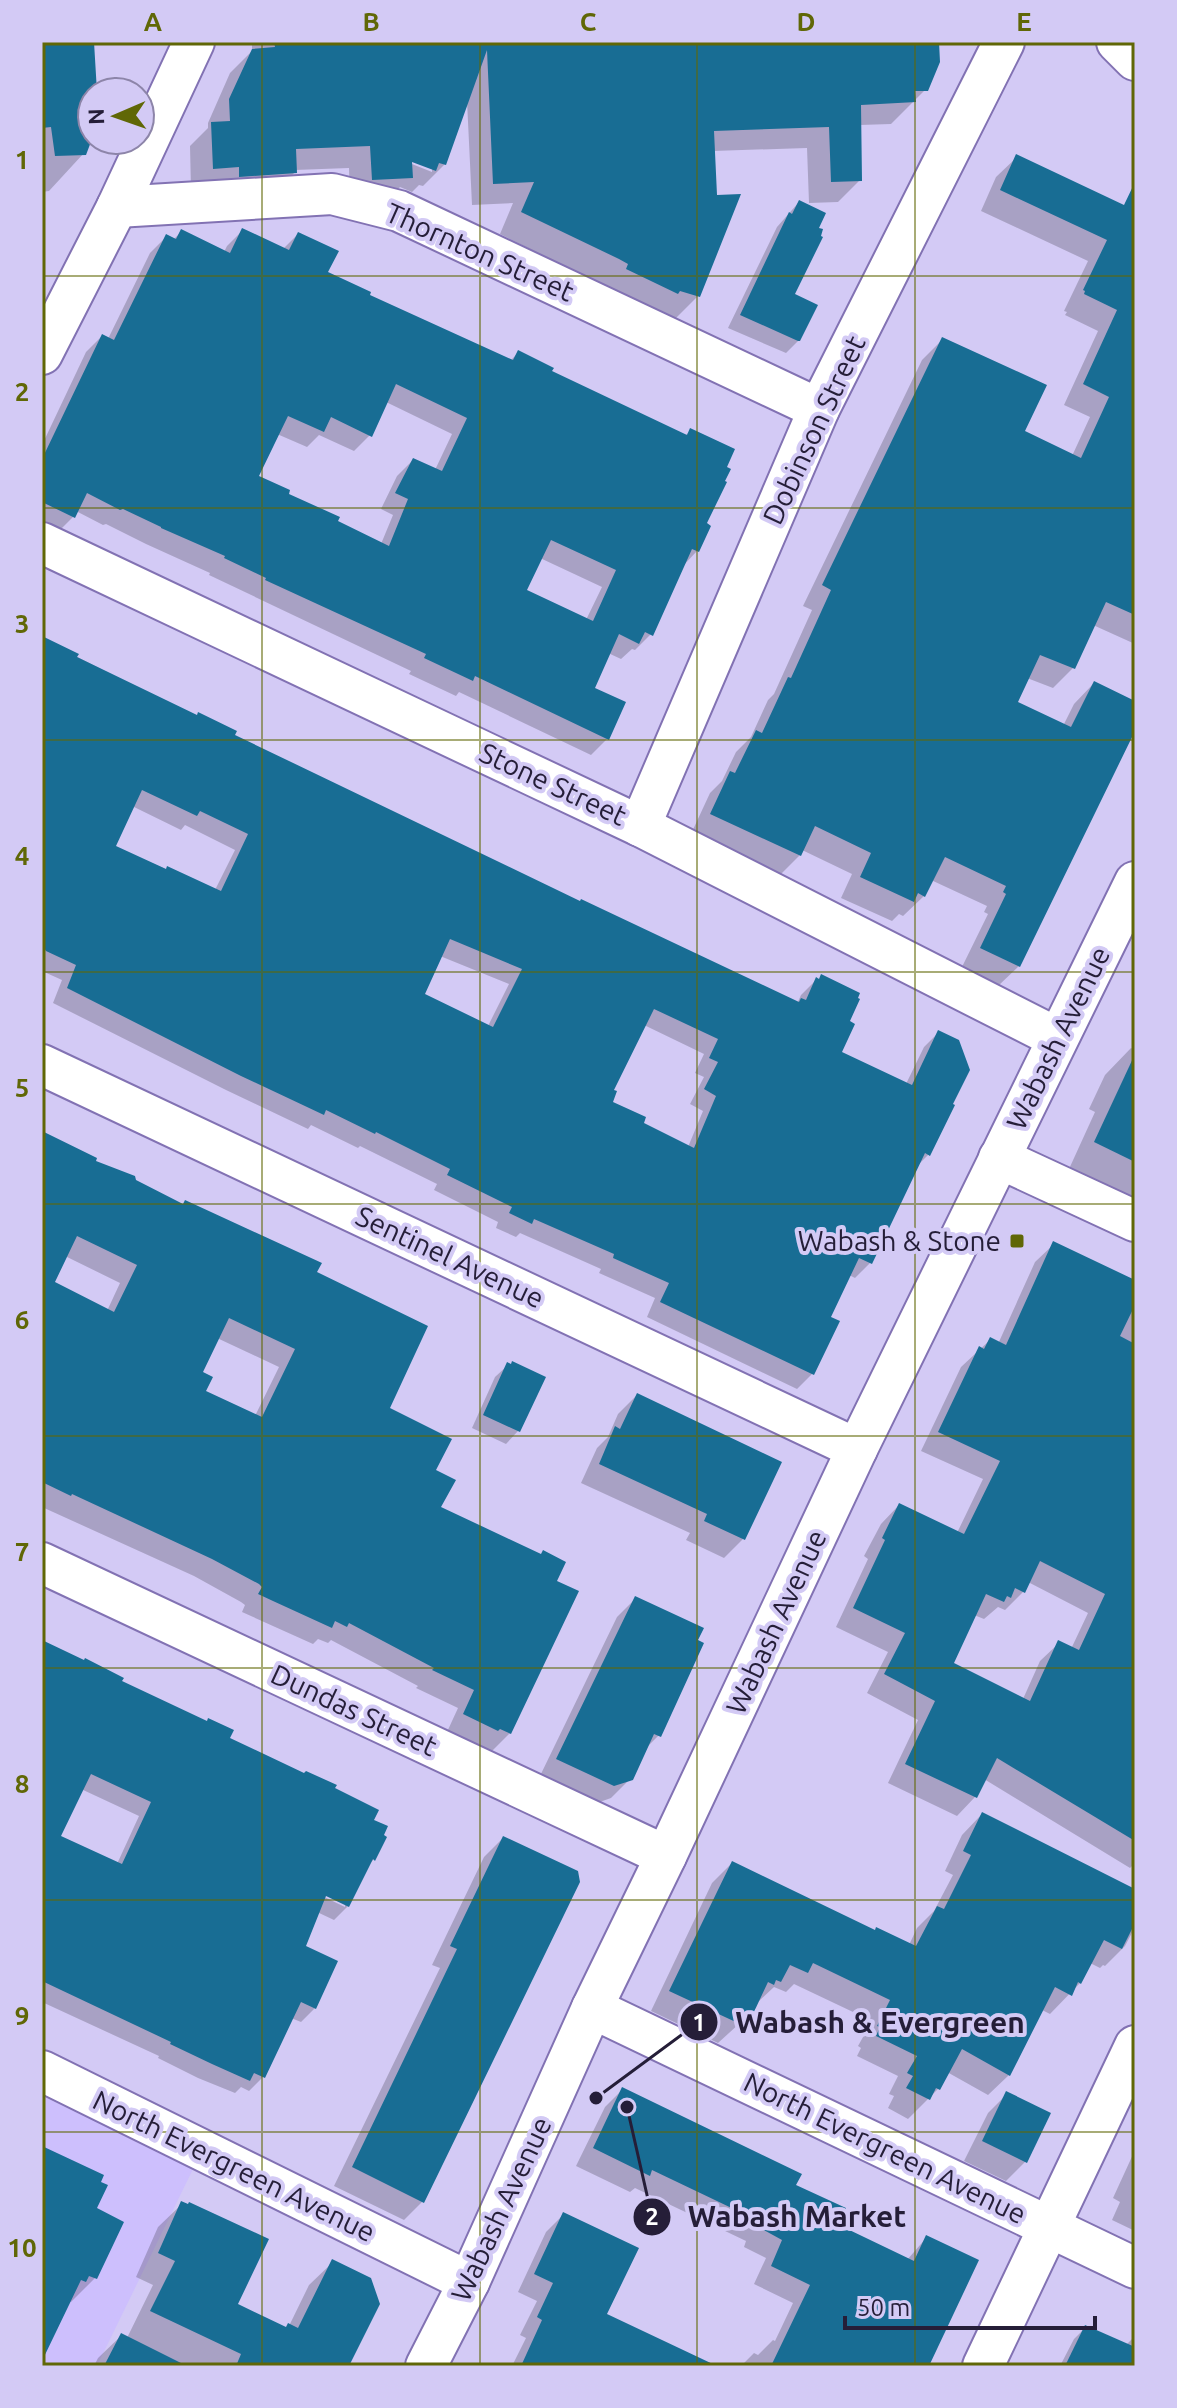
<svg xmlns="http://www.w3.org/2000/svg" width="1177" height="2408" viewBox="0 0 1177 2408" font-family="Ubuntu,sans-serif">
	<rect width="100%" height="100%" fill="#d3caf5"/>
	<path fill="#cdbffd" d="M42,2096L194,2167L97,2366H42Z"/>
	<g fill="#0003" fill-rule="evenodd">
		<path d="M42,42H92L95,92H92V134L84,153L49,191L42,192Z"/>
		<path d="M252,42H937L926,89L891,124L860,125V180L838,202L809,203L807,148L713,151L698,296L676,318L657,313L500,234L513,203L472,205L467,101L445,164L423,186L419,185L412,192L400,187L388,199L350,201L349,168L295,170V172L273,195L191,190L190,146L208,128V123L230,73L252,51ZM403,156L432,167V172L402,160Z"/>
		<path d="M1017,157L1135,212V644L1093,625L1073,668L1053,688L1027,678L1016,703L1063,726L1074,704L1094,683L1135,708V727L1019,966L998,986L961,969L988,914L984,912L987,906L931,880L924,896L903,916L899,914L892,921L841,898L852,874L802,850L800,855L779,876L691,834L710,793L722,781L736,752L751,737L768,700L774,694L812,610L803,606L922,360L943,339L1022,432L1072,456L1090,417L1064,405L1098,331L1065,315L1067,312L1064,311L1088,261L981,211L996,177Z"/>
		<path d="M799,202L816,229L793,295L799,340L786,353L728,328L777,227Z"/>
		<path d="M243,230L283,249L298,234L326,273L367,296L510,361L518,353L550,372L685,436L691,430L704,524L697,551L682,567L651,634L635,650L632,649L621,659L608,653L592,689L607,739L591,755L459,692L456,696L409,674L411,671L209,575L210,573L146,544L106,524L103,525L76,511L73,517L57,533L42,525V445L86,352L102,336L108,339L150,253L166,237L173,240L181,232L224,252L227,246ZM386,402L452,434L435,470L413,460L397,476L381,509L393,515L381,544L335,522L256,477L277,434L307,447L319,435L354,451L370,435ZM540,558L602,587L586,620L524,591Z"/>
		<path d="M42,639L232,736L580,903L797,1004L801,995L816,980L847,1022L840,1053L906,1084L924,1047L939,1032L929,1154L916,1167L870,1263L855,1278L849,1275L828,1318L812,1374L797,1389L647,1317L655,1298L599,1273L601,1269L520,1233L516,1237L496,1228L498,1222L434,1190L437,1184L360,1146L358,1148L311,1125L308,1129L226,1090L53,1003L62,980L42,971ZM132,806L181,830L185,825L235,850L215,890L114,847ZM440,956L509,984L488,1026L422,995ZM644,1025L704,1054L695,1073L704,1077L690,1104L703,1111L688,1147L641,1124L610,1102L612,1091Z"/>
		<path d="M1131,1048L1135,1050V1204L1069,1169L1095,1112L1089,1109L1105,1075Z"/>
		<path d="M42,1133L93,1162L135,1181L315,1273L388,1409L433,1471L438,1508L554,1582L510,1733L492,1751L481,1746L479,1748L447,1732L458,1708L416,1688L418,1686L331,1640L328,1643L318,1639L313,1644L242,1612L245,1605L241,1602L194,1576L42,1507ZM65,1256L120,1283L107,1311L53,1283ZM217,1338L279,1367L255,1416L204,1392L201,1373Z"/>
		<path d="M1054,1244L1135,1282V1863L1130,1868L984,1779L975,1797L957,1816L888,1783L918,1720L867,1693L888,1652L836,1627L868,1559L864,1556L881,1524L899,1505L957,1533L983,1479L921,1451L961,1367L990,1340L998,1344L1035,1262ZM1028,1582L1088,1613L1071,1649L1059,1643L1040,1661L1023,1699L951,1664L974,1615L984,1619L998,1607L1005,1610L1023,1592Z"/>
		<path d="M508,1365L518,1431L506,1444L472,1428L495,1377Z"/>
		<path d="M637,1395L743,1539L724,1558L686,1540L690,1533L581,1483L597,1448L608,1437L618,1414Z"/>
		<path d="M636,1598L659,1735L644,1750L631,1778L611,1798L594,1804L539,1778L617,1617Z"/>
		<path d="M42,1642L227,1739L333,1789L372,1820L374,1859L368,1865L348,1906L334,1920L317,1912L303,1947L315,2008L301,2022L291,2018L263,2077L249,2091L241,2087L235,2093L198,2078L158,2058L159,2056L42,2002V1881L117,1864L139,1816L81,1789L42,1861ZM318,1890L345,1903V1907L316,1893Z"/>
		<path d="M982,1814L1135,1892V1927L1125,1946L1105,1966L1103,1965L1100,1968L1090,1963L1080,1983L1050,2014L1042,2010L1009,2075L988,2095L947,2072L939,2088L908,2119L888,2108L894,2096L889,2094L898,2076L857,2056L861,2048L858,2046L872,2021L794,1984L786,1992L774,1987L759,2001L757,2000L751,2013L718,2043L651,2011L712,1883L732,1863L874,1932L909,1945L917,1928L934,1911L953,1875L945,1871L962,1835Z"/>
		<path d="M503,1838L423,2201L404,2220L334,2186L440,1968L432,1965L484,1857Z"/>
		<path d="M623,2089L794,2186L836,2226L907,2260L927,2237V2366H741L754,2353L758,2355L773,2340L775,2341L793,2303L754,2284L766,2258L744,2247L746,2241L635,2188L630,2192L576,2166L605,2107Z"/>
		<path d="M1007,2094L1048,2114L1025,2162L1006,2181L964,2161L988,2113Z"/>
		<path d="M1135,2150V2231L1112,2220L1120,2202L1113,2198Z"/>
		<path d="M42,2153L95,2278L71,2302L69,2301L42,2345Z"/>
		<path d="M182,2204L236,2305L285,2329L289,2326L309,2285L333,2262L347,2366H94L98,2358L122,2335L127,2338L153,2285L136,2277L158,2227Z"/>
		<path d="M564,2214L605,2315L677,2366H512L526,2338L520,2335L537,2301L518,2292L546,2232Z"/>
		<path d="M1086,2327L1126,2345L1135,2336V2366H1060L1074,2339Z"/>
	</g>
	<g fill="#186d94" fill-rule="evenodd">
		<path d="M42,42H94L97,92H92V139L86,155L55,156L51,127L42,128Z"/>
		<path d="M274,42H939L940,62L928,91H915L916,102L861,105L862,181L831,182L829,127L714,131L717,195L741,194L700,297L680,291L678,294L626,269L628,264L619,259L521,212L534,182L493,184L487,50L446,165L439,163L436,171L412,162L413,178L372,180L370,146L296,149L297,173L239,177V167L213,169L211,122L230,121L229,99L252,49L275,47Z"/>
		<path d="M1016,154L1124,205L1135,182V615L1106,602L1075,669L1040,655L1018,702L1071,727L1094,681L1135,701V731L1020,967L980,948L1006,894L1003,892L1006,886L945,857L925,897L918,893L914,902L860,877L871,853L815,826L801,856L710,814L730,771L735,773L756,730L762,733L788,677L791,678L831,590L822,585L942,337L1047,385L1025,431L1081,458L1109,397L1083,384L1117,310L1084,294L1085,291L1083,290L1107,240L1000,190Z"/>
		<path d="M799,200L826,213L819,228L823,229L821,236L823,237L795,294L818,305L800,341H798L740,315L789,212L792,214Z"/>
		<path d="M242,228L289,250L298,232L339,251L328,272L371,292L370,295L513,360L518,350L554,368L552,371L687,435L690,428L735,449L727,467L731,469L725,481L727,482L707,523L711,526L699,552L692,549L653,636L645,632L639,644L619,634L595,688L626,702L609,740L475,676L473,681L424,658L426,654L265,580L266,578L224,558L225,556L161,528V527L123,509L120,510L87,493L75,518L42,502V459L102,334L114,340L166,234L176,239L181,229L230,253ZM396,384L467,418L442,471L413,458L395,493L408,499L389,546L338,521L340,517L289,494L290,490L259,476L288,416L324,432L331,417L372,437ZM551,540L616,570L593,621L527,590Z"/>
		<path d="M42,636L79,654L77,657L197,715L198,712L237,731L235,735L580,901L581,899L799,1002L801,998L806,1000L816,977L819,979L821,974L860,993L858,998L860,999L850,1021L855,1024L842,1052L912,1085L938,1030L959,1040L970,1070L953,1104L955,1105L930,1156L925,1153L872,1264L859,1258L831,1317L840,1321L814,1375L660,1302L669,1283L613,1258L614,1254L534,1219L532,1224L509,1213L512,1207L447,1175L450,1169L376,1132L375,1134L326,1110L324,1115L241,1076L67,988L76,965L46,951L42,945ZM142,790L197,816L200,811L248,834L221,891L167,866L166,869L116,846ZM450,939L522,969L493,1027L425,994ZM654,1009L718,1039L709,1058L718,1062L704,1089L716,1096L694,1148L644,1123L646,1117L613,1102L617,1091L614,1090Z"/>
		<path d="M1135,1054V1162L1094,1142Z"/>
		<path d="M42,1131L97,1158L96,1161L135,1176L136,1180L183,1204L185,1200L322,1263L317,1272L428,1326L390,1408L452,1439L436,1470L456,1480L441,1507L541,1554L543,1550L566,1562L557,1581L579,1591L511,1734L500,1729L498,1731L463,1714L474,1690L432,1670L434,1668L349,1623L347,1627L335,1621L332,1628L273,1601L258,1594L262,1587L259,1584L212,1559L72,1494L71,1496L42,1482ZM77,1236L137,1265L114,1312L55,1282ZM229,1318L295,1349L262,1417L206,1391L213,1377L203,1372Z"/>
		<path d="M1053,1241L1135,1280V1305L1120,1336L1135,1344V1841L997,1758L977,1798L905,1764L935,1701L884,1674L905,1633L853,1608L885,1540L882,1538L899,1503L964,1534L1000,1461L938,1432L979,1346L984,1349L990,1337L1006,1345ZM1040,1561L1105,1594L1079,1650L1058,1640L1030,1701L954,1663L986,1594L1004,1602L1007,1596L1011,1598L1015,1588L1025,1593Z"/>
		<path d="M512,1361L546,1377L520,1432L483,1415L507,1362L511,1364Z"/>
		<path d="M637,1393L782,1462L745,1540L704,1521L707,1514L599,1464L615,1426L620,1429Z"/>
		<path d="M635,1596L704,1628L698,1640L704,1643L661,1737L654,1734L633,1780L614,1786L556,1759Z"/>
		<path d="M42,1640L84,1660L85,1658L124,1678L122,1681L207,1721L208,1718L234,1730L230,1738L304,1773L306,1771L337,1785L335,1788L379,1810L374,1820L388,1826L384,1835L387,1837L375,1861L373,1859L349,1907L326,1896L306,1946L338,1961L316,2009L301,2002L265,2078L254,2073L250,2081L212,2064L170,2044L171,2042L42,1981ZM91,1774L151,1802L122,1864L61,1836Z"/>
		<path d="M982,1812L1135,1889V1923L1122,1949L1104,1940L1081,1984L1078,1982L1072,1996L1055,1987L1010,2076L962,2049L940,2090L936,2088L930,2100L906,2088L913,2076L907,2073L917,2056L876,2036L880,2027L877,2026L890,2000L813,1963L808,1973L790,1965L781,1982L776,1980L774,1985L768,1982L753,2014L746,2011L740,2024L669,1991L732,1861L875,1930L876,1927L916,1946L937,1906L944,1909L971,1855L963,1851Z"/>
		<path d="M503,1836L578,1871L580,1882L424,2203L352,2167L457,1949L450,1946Z"/>
		<path d="M622,2087L802,2174L796,2185L846,2208L839,2225L914,2261L926,2235L979,2260L929,2366H771L810,2285L771,2266L782,2240L760,2228L763,2223L652,2170L650,2176L593,2148Z"/>
		<path d="M1006,2091L1051,2113L1027,2163L982,2141Z"/>
		<path d="M42,2146L104,2175L101,2182L108,2185L97,2208L124,2222L97,2279L89,2276L86,2282L81,2280L42,2361Z"/>
		<path d="M181,2201L188,2204L189,2202L269,2239L238,2304L286,2327L288,2323L298,2328L332,2259L371,2278L380,2304L349,2366H236L241,2354L150,2311L175,2261L158,2253Z"/>
		<path d="M563,2212L639,2248L607,2314L717,2366H521L542,2320L537,2317L553,2283L534,2274Z"/>
		<path d="M1085,2325L1135,2347V2366H1065Z"/>
		<path d="M121,2333L187,2366H104Z"/>
	</g>
	<g fill="none" stroke-linecap="round" stroke-linejoin="round">
		<g stroke="#8272b3" stroke-width="44">
			<g id="minor">
				<path d="M1117,42L1135,60"/>
				<path d="M117,207L332,194L399,211L819,409"/>
				<path d="M42,354L117,207L194,42"/>
				<path d="M42,543L640,826L1057,1038"/>
				<path d="M640,826L819,409L1004,42"/>
				<path d="M42,1065L857,1449"/>
				<path d="M999,1158L1135,1221"/>
				<path d="M42,1563L666,1856"/>
				<path d="M592,2008L1135,2268"/>
				<path d="M42,2071L469,2282"/>
				<path d="M426,2366L469,2282L592,2008L666,1856L857,1449L1135,882"/>
				<path d="M983,2366L1135,2046"/>
			</g>
		</g>
		<use href="#minor" stroke="#fff" stroke-width="40"/>
	</g>
	<path fill="none" stroke="#606706" stroke-width="2" stroke-opacity="0.55" d="M262,42V2366M480,42V2366M697,42V2366M915,42V2366M42,276H1135M42,508H1135M42,740H1135M42,972H1135M42,1204H1135M42,1436H1135M42,1668H1135M42,1900H1135M42,2132H1135"/>
	<rect fill="#606706" stroke="#d3caf5" stroke-width="3" x="1009" y="1233" width="16" height="16" rx="4"/>
	<g text-anchor="middle" stroke-width="8" stroke-linejoin="round" paint-order="stroke">
		<g font-size="28" fill="#251e38" stroke="#d3caf5">
			<text transform="translate(480 252) rotate(24)" y="10">Thornton Street</text>
			<text transform="translate(814 430) rotate(-65)" y="10">Dobinson Street</text>
			<text transform="translate(553 784) rotate(25)" y="10">Stone Street</text>
			<text transform="translate(1058 1038) rotate(-64)" y="10">Wabash Avenue</text>
			<text transform="translate(450 1257) rotate(25)" y="10">Sentinel Avenue</text>
			<text transform="translate(776 1622) rotate(-65)" y="10">Wabash Avenue</text>
			<text transform="translate(354 1710) rotate(25)" y="10">Dundas Street</text>
			<text transform="translate(885 2148) rotate(26)" y="10">North Evergreen Avenue</text>
			<text transform="translate(234 2166) rotate(26)" y="10">North Evergreen Avenue</text>
			<text transform="translate(501 2209) rotate(-65)" y="10">Wabash Avenue</text>
		</g>
		<g font-size="28" fill="#251e38" stroke="#d3caf5" text-anchor="end">
			<text x="1001" y="1251">Wabash &amp; Stone</text>
		</g>
	</g>
	<path fill="none" stroke="#251e38" stroke-width="3" d="M596 2098L699 2022M627 2107L652 2217"/>
	<g fill="#251e38" stroke="#d3caf5" stroke-width="3">
		<circle cx="596" cy="2098" r="8"/>
		<circle cx="627" cy="2107" r="8"/>
		<circle cx="699" cy="2022" r="20"/>
		<circle cx="652" cy="2217" r="20"/>
	</g>
	<g font-size="24" text-anchor="middle" font-weight="bold" fill="#fff">
		<text x="699" y="2031">1</text>
		<text x="652" y="2225">2</text>
	</g>
	<g font-size="30" text-anchor="middle" font-weight="bold" fill="#251e38" stroke="#d3caf5" stroke-width="8" stroke-linejoin="round" paint-order="stroke">
		<text x="880" y="2033">Wabash &amp; Evergreen</text>
		<text x="797" y="2227">Wabash Market</text>
	</g>
	<rect width="1177" height="2408" fill="none" stroke="#d3caf5" stroke-width="88"/>
	<g transform="translate(116 116) rotate(268)"><circle r="38" fill="#d3caf5" stroke="#8d85a9" stroke-width="2"/>
	<path d="M0-6L14 30L0 20L-14 30Z" fill="#606706"/>
	<text y="-12" font-size="22" font-weight="bold" text-anchor="middle" fill="#251e38">N</text>
	</g>
	<path d="M845 2316v12h250v-12" fill="none" stroke="#251e38" stroke-width="4"/>
	<text x="857" y="2316" font-size="24" fill="#251e38" stroke="#d3caf5" stroke-width="6" paint-order="stroke">50 m</text>
	<rect x="44" y="44" width="1089" height="2320" fill="none" stroke="#606706" stroke-width="3"/>
	<g font-size="26" text-anchor="middle" font-weight="bold" fill="#606706">
		<text x="153" y="31">A</text>
		<text x="371" y="31">B</text>
		<text x="588" y="31">C</text>
		<text x="806" y="31">D</text>
		<text x="1024" y="31">E</text>
		<text x="22" y="169">1</text>
		<text x="22" y="401">2</text>
		<text x="22" y="633">3</text>
		<text x="22" y="865">4</text>
		<text x="22" y="1097">5</text>
		<text x="22" y="1329">6</text>
		<text x="22" y="1561">7</text>
		<text x="22" y="1793">8</text>
		<text x="22" y="2025">9</text>
		<text x="22" y="2257">10</text>
	</g>
</svg>
